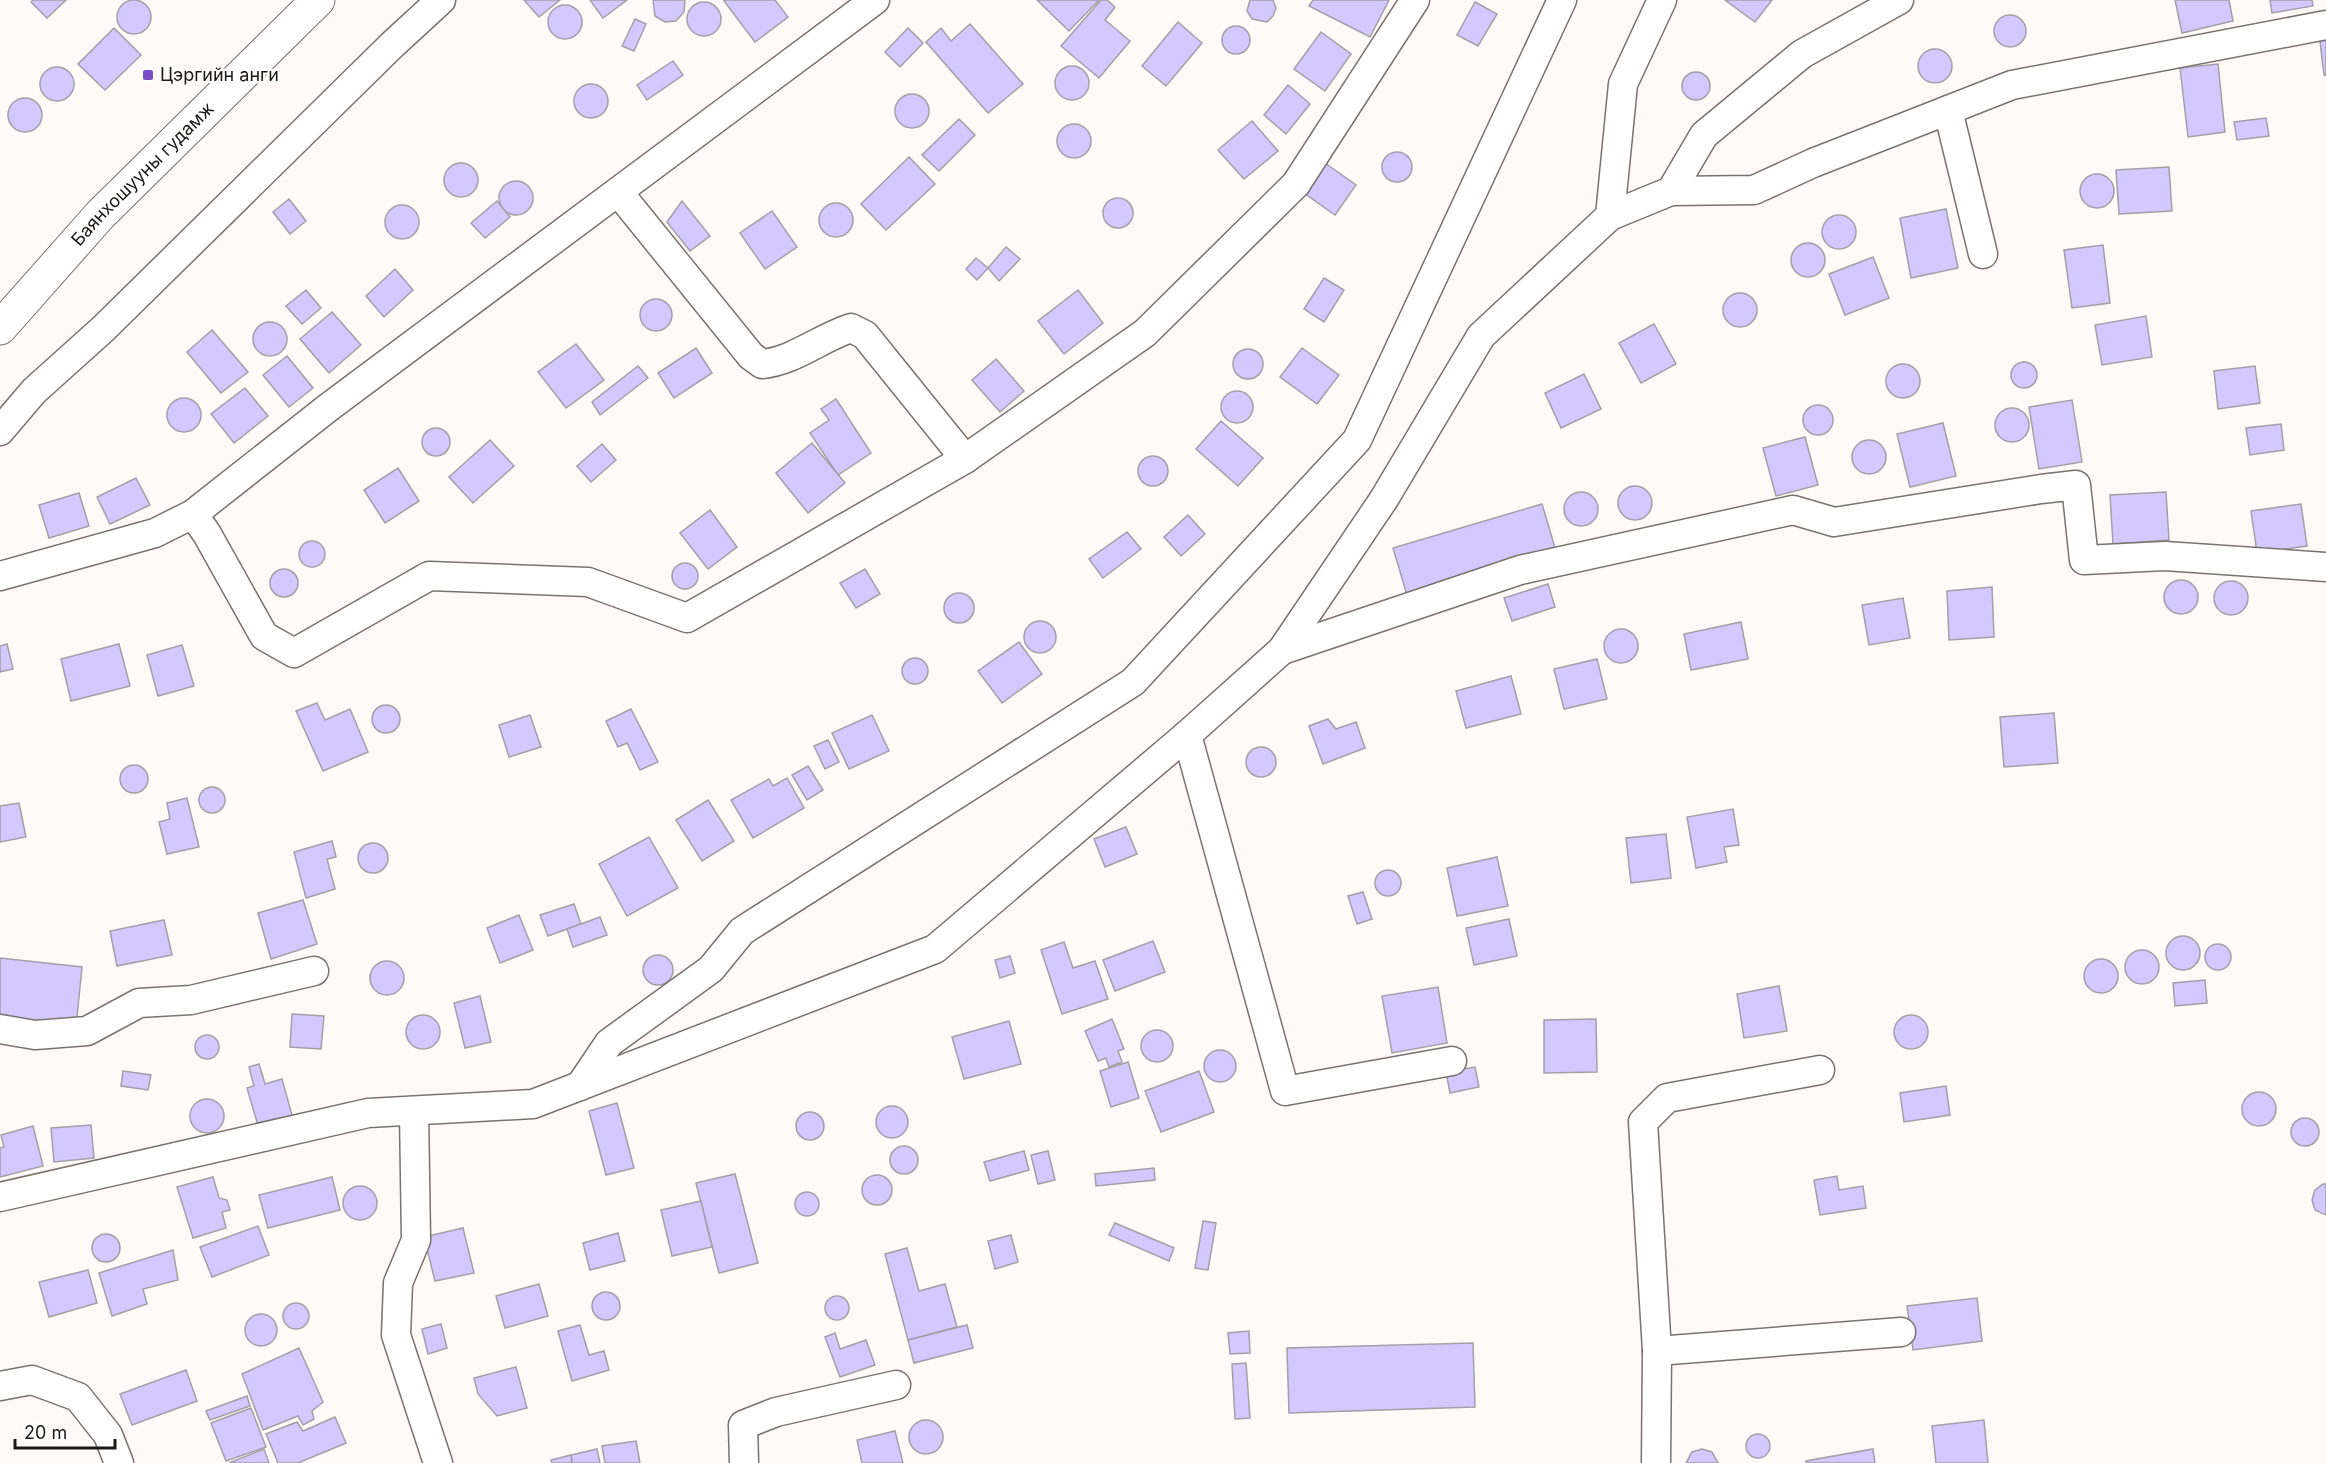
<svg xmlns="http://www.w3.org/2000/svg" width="2326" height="1463" viewBox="0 0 2326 1463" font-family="Inter,sans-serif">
	<rect width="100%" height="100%" fill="#fffaf7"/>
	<g fill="#d3c8ff" stroke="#a1a0a6" stroke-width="1.5">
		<path d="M33,0H66L47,18L31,2Z"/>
		<path d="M524,0H560L539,17Z"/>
		<path d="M590,0H627L603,18Z"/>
		<path d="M653,0H685L684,12L676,21L665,22L655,16Z"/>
		<path d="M726,0H775L788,17L755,42L724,1Z"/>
		<path d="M1037,0H1099L1069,31Z"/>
		<path d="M1101,0H1107L1115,7L1105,20L1130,41L1099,78L1061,46Z"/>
		<path d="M1250,0H1273L1276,8L1273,16L1267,22L1252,19L1247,11Z"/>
		<path d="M1313,0H1389L1370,37L1309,6Z"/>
		<path d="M1725,0H1772L1755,22Z"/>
		<path d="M2175,0H2229L2233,21L2182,33Z"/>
		<path d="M2270,0H2312L2313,6L2272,13Z"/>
		<circle cx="134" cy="17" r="17"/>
		<path d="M1475,2L1497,14L1478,46L1457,35Z"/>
		<circle cx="704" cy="19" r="17"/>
		<circle cx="565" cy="22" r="17"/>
		<circle cx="2010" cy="31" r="16"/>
		<path d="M635,19L646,24L634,51L622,46Z"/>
		<path d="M1178,22L1202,43L1166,86L1142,66Z"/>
		<path d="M970,24L1023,84L988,113L926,42L941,28L951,41Z"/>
		<circle cx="1236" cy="40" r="14"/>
		<path d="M114,28L141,55L105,90L78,64Z"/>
		<path d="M908,28L923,43L900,67L885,52Z"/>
		<path d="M1321,32L1351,54L1325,91L1294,69Z"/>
		<path d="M2326,40V75H2324L2320,41Z"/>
		<circle cx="1935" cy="66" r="17"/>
		<path d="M673,61L683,75L647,100L637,85Z"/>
		<path d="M2218,64L2225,132L2188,137L2180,68Z"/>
		<circle cx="1072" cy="83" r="17"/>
		<circle cx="57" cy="84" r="17"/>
		<circle cx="1696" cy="86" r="14"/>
		<circle cx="591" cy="101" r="17"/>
		<path d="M1288,85L1310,104L1286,134L1264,115Z"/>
		<circle cx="912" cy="111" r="17"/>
		<circle cx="25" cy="115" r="17"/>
		<path d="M2266,118L2269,136L2237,140L2234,122Z"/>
		<path d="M959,119L975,135L939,171L922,155Z"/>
		<path d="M1252,121L1278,151L1244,179L1218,150Z"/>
		<circle cx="1074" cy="141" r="17"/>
		<circle cx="1397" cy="167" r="15"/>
		<path d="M909,157L935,184L886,230L861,204Z"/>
		<path d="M1325,163L1356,185L1335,215L1304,193Z"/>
		<circle cx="461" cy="180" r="17"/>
		<path d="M2169,167L2172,211L2119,214L2116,170Z"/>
		<circle cx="2097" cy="191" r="17"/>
		<circle cx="516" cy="198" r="17"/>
		<circle cx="1118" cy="213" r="15"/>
		<path d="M289,199L306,221L290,234L273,212Z"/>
		<path d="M497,201L510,217L485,238L471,223Z"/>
		<path d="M682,201L710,236L690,251L667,222Z"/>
		<circle cx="836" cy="220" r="17"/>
		<circle cx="402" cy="222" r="17"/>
		<path d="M1946,209L1958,268L1911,278L1900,218Z"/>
		<path d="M772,211L797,247L765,269L740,233Z"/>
		<circle cx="1839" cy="232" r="17"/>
		<circle cx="1808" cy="260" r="17"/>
		<path d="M2103,245L2110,303L2072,308L2064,250Z"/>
		<path d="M1006,247L1020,259L999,281L988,268Z"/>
		<path d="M1873,257L1889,298L1845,315L1829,274Z"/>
		<path d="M976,258L988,268L977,280L966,269Z"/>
		<path d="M395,269L413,290L384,317L366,296Z"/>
		<path d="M1324,278L1344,290L1324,322L1304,309Z"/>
		<path d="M306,290L321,308L302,324L286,306Z"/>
		<path d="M1078,290L1103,323L1064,354L1038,321Z"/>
		<circle cx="1740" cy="310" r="17"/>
		<circle cx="656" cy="315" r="16"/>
		<path d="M332,312L361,345L329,373L300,339Z"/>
		<path d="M2146,316L2152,357L2102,365L2095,325Z"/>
		<circle cx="270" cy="339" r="17"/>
		<path d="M1654,324L1676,364L1641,383L1619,343Z"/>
		<path d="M212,330L248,372L221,393L187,352Z"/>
		<path d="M576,344L604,380L566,408L538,372Z"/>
		<path d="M696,348L712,373L674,398L658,373Z"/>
		<path d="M1302,348L1339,375L1317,404L1280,377Z"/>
		<circle cx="1248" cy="364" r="15"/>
		<path d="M287,356L313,388L289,407L263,375Z"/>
		<path d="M996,359L1024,391L1000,412L972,380Z"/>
		<circle cx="2024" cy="375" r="13"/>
		<circle cx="1903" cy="381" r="17"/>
		<path d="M638,366L648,378L600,415L592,402Z"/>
		<path d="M2255,366L2260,403L2218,409L2214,371Z"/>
		<path d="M1584,374L1601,409L1561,428L1545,393Z"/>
		<path d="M245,388L268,416L234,443L211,414Z"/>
		<circle cx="1237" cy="407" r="16"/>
		<circle cx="184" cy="415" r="17"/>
		<path d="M836,399L871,453L838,475L810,433L829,420L821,409Z"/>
		<path d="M2072,400L2082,462L2039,469L2029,407Z"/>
		<circle cx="1818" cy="420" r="15"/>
		<circle cx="2012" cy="425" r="17"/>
		<path d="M1221,421L1263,458L1238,486L1196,449Z"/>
		<path d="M1943,423L1956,476L1910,487L1897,434Z"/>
		<path d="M2281,424L2284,450L2250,455L2246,428Z"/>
		<circle cx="436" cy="442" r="14"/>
		<path d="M1805,437L1818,485L1776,496L1763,448Z"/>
		<path d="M490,440L514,466L473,503L449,477Z"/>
		<circle cx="1869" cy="457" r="17"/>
		<path d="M812,443L845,483L808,513L776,473Z"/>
		<path d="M602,444L616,460L591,482L577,466Z"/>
		<circle cx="1153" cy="471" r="15"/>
		<path d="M398,468L419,501L385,523L364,490Z"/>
		<path d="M136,478L150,505L110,524L97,497Z"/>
		<circle cx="1635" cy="503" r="17"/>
		<path d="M2166,492L2169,540L2113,544L2110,495Z"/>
		<circle cx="1581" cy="509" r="17"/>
		<path d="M79,493L89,526L49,538L39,505Z"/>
		<path d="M1542,504L1556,551L1407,595L1393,548Z"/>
		<path d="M2301,504L2307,546L2257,553L2251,511Z"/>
		<path d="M710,510L737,547L708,569L680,533Z"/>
		<path d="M1188,515L1205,534L1181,556L1164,537Z"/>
		<path d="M1127,532L1141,549L1103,578L1089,559Z"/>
		<circle cx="312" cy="554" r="13"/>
		<circle cx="685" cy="576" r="13"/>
		<path d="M865,569L880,594L856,608L840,583Z"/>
		<circle cx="284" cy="583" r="14"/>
		<circle cx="2181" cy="597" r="17"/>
		<circle cx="2231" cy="598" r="17"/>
		<path d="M1548,584L1555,607L1512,621L1504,598Z"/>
		<path d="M1992,587L1994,637L1949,640L1947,591Z"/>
		<circle cx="959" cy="608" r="15"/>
		<path d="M1903,598L1910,638L1869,645L1862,605Z"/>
		<circle cx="1040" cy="637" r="16"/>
		<path d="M1741,622L1748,659L1691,670L1684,634Z"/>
		<circle cx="1621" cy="646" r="17"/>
		<path d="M1019,642L1042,674L1002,703L978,671Z"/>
		<path d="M7,644L13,669L0,672V646Z"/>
		<path d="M119,644L130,686L71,701L61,659Z"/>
		<path d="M182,645L194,686L158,696L147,655Z"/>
		<circle cx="915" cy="671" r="13"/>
		<path d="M1597,659L1607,699L1564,709L1554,669Z"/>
		<path d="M1511,676L1521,714L1466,728L1456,691Z"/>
		<path d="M317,703L325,720L350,709L368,752L323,771L296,711Z"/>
		<circle cx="386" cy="719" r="14"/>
		<path d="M631,709L658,762L640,770L627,743L618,747L606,721Z"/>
		<path d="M2054,713L2058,763L2004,767L2000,717Z"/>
		<path d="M530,715L541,747L509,757L499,725Z"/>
		<path d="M872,715L889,751L849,769L832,733Z"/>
		<path d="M1328,719L1336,729L1356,722L1365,748L1323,764L1309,726Z"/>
		<path d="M828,740L839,762L825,769L814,746Z"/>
		<circle cx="1261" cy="762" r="15"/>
		<circle cx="134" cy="779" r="14"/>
		<path d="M808,766L823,790L807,800L792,775Z"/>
		<path d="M787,778L804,808L753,838L731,800L769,779L773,786Z"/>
		<circle cx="212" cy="800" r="13"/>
		<path d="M187,798L199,847L167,854L159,822L170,819L167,803Z"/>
		<path d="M708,800L734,841L702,861L676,820Z"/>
		<path d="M19,803L26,837L0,842V806Z"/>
		<path d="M1733,809L1739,845L1724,847L1727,862L1696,868L1687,817Z"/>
		<path d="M1126,827L1137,854L1105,867L1094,839Z"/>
		<path d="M1666,834L1671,878L1631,883L1626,838Z"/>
		<path d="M649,837L678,888L627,916L599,864Z"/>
		<path d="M332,841L336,857L327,859L335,889L306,898L294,852Z"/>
		<circle cx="373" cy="858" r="15"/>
		<path d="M1497,857L1508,906L1457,916L1447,868Z"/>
		<circle cx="1388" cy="883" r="13"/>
		<path d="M1363,892L1372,919L1357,924L1348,896Z"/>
		<path d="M303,900L317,944L271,959L258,913Z"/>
		<path d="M574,904L581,924L548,936L540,915Z"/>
		<path d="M519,915L533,950L500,963L487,928Z"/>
		<path d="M600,917L607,935L573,947L567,929Z"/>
		<path d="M1509,919L1517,956L1474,965L1466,928Z"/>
		<path d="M164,920L172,955L117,966L110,931Z"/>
		<circle cx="2183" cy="953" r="17"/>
		<path d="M1153,941L1165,972L1115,991L1103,960Z"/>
		<path d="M1064,942L1073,968L1095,961L1108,999L1062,1014L1041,950Z"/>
		<circle cx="2218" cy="957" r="13"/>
		<circle cx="2142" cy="967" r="17"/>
		<circle cx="658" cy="970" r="15"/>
		<path d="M1010,956L1015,973L1000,978L995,960Z"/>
		<path d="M0,958L82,967L76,1027L0,1019Z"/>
		<circle cx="2101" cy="976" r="17"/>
		<circle cx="387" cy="978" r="17"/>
		<path d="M2205,980L2207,1003L2175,1006L2173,983Z"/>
		<path d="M1779,986L1787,1031L1744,1038L1737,994Z"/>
		<path d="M1438,987L1447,1043L1392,1053L1382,996Z"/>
		<path d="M480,996L491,1042L465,1048L454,1003Z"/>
		<path d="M292,1014L324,1016L321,1049L290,1047Z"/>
		<circle cx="1911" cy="1032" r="17"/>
		<circle cx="423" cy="1032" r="17"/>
		<path d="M1112,1019L1124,1049L1118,1051L1122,1062L1109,1067L1106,1058L1098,1061L1085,1031Z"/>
		<path d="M1596,1019L1597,1072L1544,1073V1020Z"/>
		<path d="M1009,1021L1021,1064L964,1079L952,1037Z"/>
		<circle cx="1157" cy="1046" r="16"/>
		<circle cx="207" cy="1047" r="12"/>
		<circle cx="1220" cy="1066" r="16"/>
		<path d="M1128,1062L1139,1098L1111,1107L1100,1071Z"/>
		<path d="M259,1064L265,1084L282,1079L293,1119L259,1129L247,1088L254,1086L249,1067Z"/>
		<path d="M1475,1067L1479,1087L1450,1093L1446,1072Z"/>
		<path d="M123,1071L151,1075L148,1090L121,1086Z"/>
		<path d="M1199,1071L1214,1112L1161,1132L1145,1091Z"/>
		<path d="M1946,1086L1950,1115L1904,1122L1900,1093Z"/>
		<circle cx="2259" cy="1109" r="17"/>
		<circle cx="207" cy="1116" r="17"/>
		<path d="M617,1103L634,1168L606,1175L589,1111Z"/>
		<circle cx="892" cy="1122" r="16"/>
		<circle cx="810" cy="1126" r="14"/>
		<circle cx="2305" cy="1132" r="14"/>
		<path d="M91,1125L94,1158L54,1162L51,1128Z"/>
		<path d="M33,1126L43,1166L0,1177V1148L4,1147L1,1135Z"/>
		<circle cx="904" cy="1160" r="14"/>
		<path d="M1024,1151L1029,1170L990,1181L984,1162Z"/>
		<path d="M1048,1151L1055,1180L1038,1184L1031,1155Z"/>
		<path d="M1154,1168L1155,1180L1096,1186L1095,1174Z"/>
		<path d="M735,1174L758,1263L719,1273L696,1183Z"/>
		<circle cx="877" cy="1190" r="15"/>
		<path d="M1837,1176L1839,1190L1863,1186L1866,1208L1820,1215L1814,1180Z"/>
		<path d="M213,1177L219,1198L227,1200L230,1210L222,1212L226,1228L193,1238L177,1187Z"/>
		<path d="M332,1177L340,1210L268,1228L259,1195Z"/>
		<path d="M2323,1184H2326V1215L2315,1210L2312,1200L2315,1190Z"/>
		<circle cx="360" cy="1203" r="17"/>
		<circle cx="807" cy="1204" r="12"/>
		<path d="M701,1201L712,1247L672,1256L661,1210Z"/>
		<path d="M1203,1221L1216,1223L1208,1270L1195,1268Z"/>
		<path d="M1115,1223L1174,1248L1169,1261L1109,1235Z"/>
		<path d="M258,1226L269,1255L212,1277L200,1247Z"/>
		<path d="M463,1228L474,1273L435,1281L424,1237Z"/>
		<path d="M618,1233L625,1261L590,1270L583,1243Z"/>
		<circle cx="106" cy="1248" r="14"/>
		<path d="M1011,1235L1018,1262L995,1269L988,1241Z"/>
		<path d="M907,1248L919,1291L945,1284L957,1327L908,1340L885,1254Z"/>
		<path d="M173,1250L178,1280L143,1289L147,1304L112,1316L99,1273Z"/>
		<path d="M88,1270L97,1303L49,1317L39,1282Z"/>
		<path d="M539,1284L548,1316L505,1328L496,1296Z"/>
		<circle cx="606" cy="1306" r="14"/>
		<circle cx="837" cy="1308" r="12"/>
		<path d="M1977,1298L1982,1341L1913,1350L1907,1306Z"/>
		<circle cx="296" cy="1316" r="13"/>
		<circle cx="261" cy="1330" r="16"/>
		<path d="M441,1324L447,1348L428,1354L422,1329Z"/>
		<path d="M580,1325L589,1355L604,1351L609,1370L572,1381L558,1331Z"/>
		<path d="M967,1325L973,1348L914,1363L908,1340Z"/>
		<path d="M1249,1331L1250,1353L1230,1354L1228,1333Z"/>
		<path d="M835,1333L840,1349L866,1340L875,1365L840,1377L825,1337Z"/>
		<path d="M1473,1343L1475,1407L1289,1413L1287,1348Z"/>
		<path d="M299,1348L323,1402L312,1411L314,1419L303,1425L298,1416L263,1430L242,1374Z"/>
		<path d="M1246,1363L1250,1418L1235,1419L1232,1364Z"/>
		<path d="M516,1367L527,1408L497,1416L478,1394L474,1378Z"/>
		<path d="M186,1370L197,1401L132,1425L120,1394Z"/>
		<path d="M247,1396L250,1406L210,1420L206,1411Z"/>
		<path d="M251,1408L266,1447L226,1461L211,1423Z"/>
		<path d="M335,1417L346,1443L298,1463H278L266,1434L297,1422L303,1431Z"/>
		<path d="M1984,1420L1988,1463H1936L1932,1426Z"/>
		<circle cx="926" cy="1437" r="17"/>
		<path d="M895,1431L903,1463H862L857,1440Z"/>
		<circle cx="1758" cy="1446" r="12"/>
		<path d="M636,1441L640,1463H605L602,1446Z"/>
		<path d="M264,1449L269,1463H229Z"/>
		<path d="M597,1449L600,1463H572L571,1455Z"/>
		<path d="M1702,1449L1712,1452L1718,1463H1686L1692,1452Z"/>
		<path d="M1873,1449L1875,1463H1806V1461Z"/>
		<path d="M571,1455L572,1463H552L551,1460Z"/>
	</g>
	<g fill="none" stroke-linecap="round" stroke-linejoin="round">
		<g stroke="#797370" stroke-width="31">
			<g id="minor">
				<path d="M1948,110L1983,254"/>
				<path d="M1671,191L1754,190L1813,163L2012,85L2326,25"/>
				<path d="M619,193L751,356L762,364C794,361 820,338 851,328L865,335L965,459"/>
				<path d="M1610,216L1671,191L1704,135L1802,54L1899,0"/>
				<path d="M0,431L34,391L103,329L392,45L441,0"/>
				<path d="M193,514L207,534L264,636L294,653L429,576L588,582L687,618L965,459L1145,333L1296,184L1415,0"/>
				<path d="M0,576L155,533L193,514L329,407L875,0"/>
				<path d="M1282,650L1520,570L1793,510L1834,522L2041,489L2076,485L2084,560L2165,556L2326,567"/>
				<path d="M1187,735L1285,1091L1452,1061"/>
				<path d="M0,1029L35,1035L87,1031L139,1003L191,1000L314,971"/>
				<path d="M580,1086L609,1043L711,969L742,931L1133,682L1357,440L1562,0"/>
				<path d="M414,1111L416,1240L398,1283L396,1335L438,1463"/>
				<path d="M0,1197L368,1113L533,1104L935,949L1187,735L1282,650L1384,499L1481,336L1610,216L1623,84L1662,0"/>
				<path d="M1657,1351L1901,1332"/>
				<path d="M0,1386L32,1380L78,1397L108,1435L119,1463"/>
				<path d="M744,1463L743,1425L776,1412L896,1385"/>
				<path d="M1656,1463L1657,1351L1643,1122L1667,1098L1820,1070"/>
			</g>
		</g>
		<g stroke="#797370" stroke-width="35">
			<g id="secondary">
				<path id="s1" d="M0,328L100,215L318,0"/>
			</g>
		</g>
		<use href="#minor" stroke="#fff" stroke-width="28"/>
		<use href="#secondary" stroke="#fff" stroke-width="33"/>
	</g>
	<rect fill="#794ec7" stroke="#fff" stroke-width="2" x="142" y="69" width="12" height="12" rx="3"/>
	<g text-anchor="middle" stroke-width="4.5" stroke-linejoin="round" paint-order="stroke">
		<g font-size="18" fill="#1b1917" stroke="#fff" text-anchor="start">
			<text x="160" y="81">Цэргийн анги</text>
		</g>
		<g font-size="18" fill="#1b1917" stroke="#fff">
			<text dy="6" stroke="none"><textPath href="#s1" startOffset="210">Баянхошууны гудамж</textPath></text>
		</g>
	</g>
	<path d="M15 1439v9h100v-9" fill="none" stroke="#1b1917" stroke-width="3"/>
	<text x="24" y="1439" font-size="18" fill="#1b1917" stroke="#ffffff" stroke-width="4.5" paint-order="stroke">20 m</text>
</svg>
